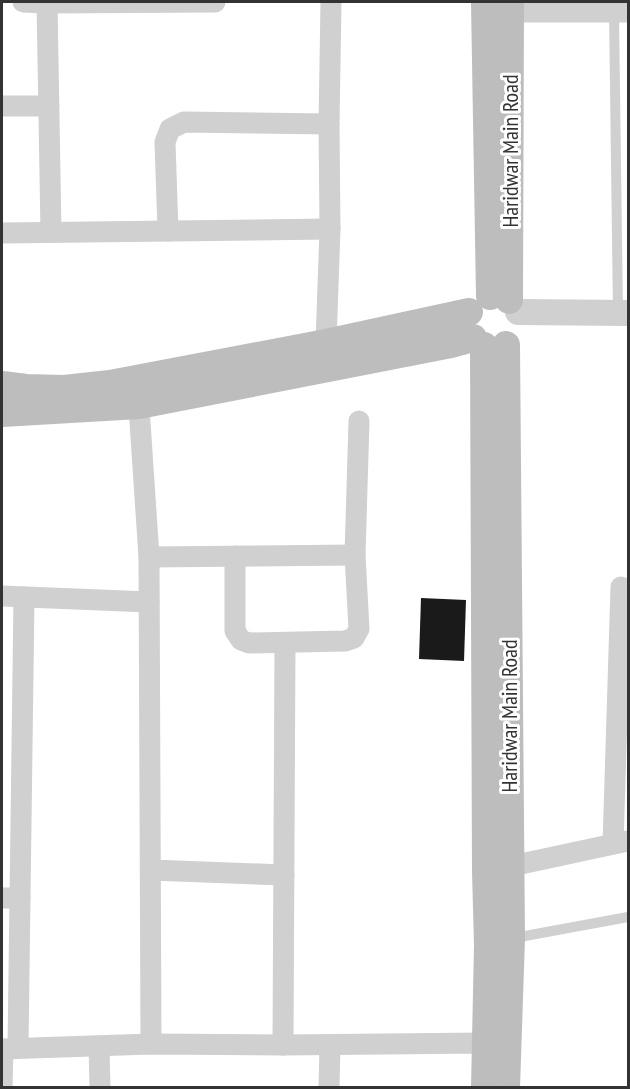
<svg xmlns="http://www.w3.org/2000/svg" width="630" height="1089" viewBox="0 0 630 1089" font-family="'PT Sans Narrow',sans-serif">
	<rect width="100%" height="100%" fill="#fff"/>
	<path fill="#1a1a1a" d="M421,598L466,600L464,661L419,659Z"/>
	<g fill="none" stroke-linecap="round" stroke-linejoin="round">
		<g stroke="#d0d0d0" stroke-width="10">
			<path d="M614,13L618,313"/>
			<path d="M514,938L628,917"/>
		</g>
		<g stroke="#d0d0d0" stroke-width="21">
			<path d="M23,2L47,3L215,2"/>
			<path d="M47,3L51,232"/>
			<path d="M510,12H628"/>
			<path d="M2,106H49"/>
			<path d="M168,231L165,142L170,129L184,122L329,124"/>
			<path d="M2,233L330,229"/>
			<path d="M326,343L330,229L329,124L331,2"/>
			<path d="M138,392L149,557L151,1044"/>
			<path d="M235,556V631L241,640L249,643L345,641L354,638L359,629L355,555L359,421"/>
			<path d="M149,557L355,555"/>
			<path d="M2,596L149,602"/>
			<path d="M613,844L621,587"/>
			<path d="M498,869L628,841"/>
			<path d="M151,870L284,875"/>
			<path d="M2,898H20"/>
			<path d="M283,1045L285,643"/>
			<path d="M99,1046L100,1088"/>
			<path d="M18,1048L24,597"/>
			<path d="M2,1049L151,1044L283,1045L485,1043L499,1045"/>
			<path d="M2,1088L3,1049"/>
			<path d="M329,1088L330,1045"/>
		</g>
		<path stroke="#d0d0d0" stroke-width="26" d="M518,312L628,313"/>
		<g stroke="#bdbdbd" stroke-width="28">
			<path d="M485,2L490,296"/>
			<path d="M509,300L510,2"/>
			<path d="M506,345L511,938L506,1088"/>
			<path d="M484,346L486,871L488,945L485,1088"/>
			<path d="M2,385L26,388L64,389L110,384L326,343L469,312"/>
			<path d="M2,413L139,405L451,344L473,338"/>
		</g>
	</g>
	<g text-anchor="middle" stroke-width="6" stroke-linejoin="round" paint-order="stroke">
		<g font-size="22" fill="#333" stroke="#fff">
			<text transform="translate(510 151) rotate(-90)" y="8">Haridwar Main Road</text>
			<text transform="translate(509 716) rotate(-90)" y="8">Haridwar Main Road</text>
		</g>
	</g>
	<rect width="630" height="1089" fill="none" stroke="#333333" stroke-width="6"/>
</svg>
